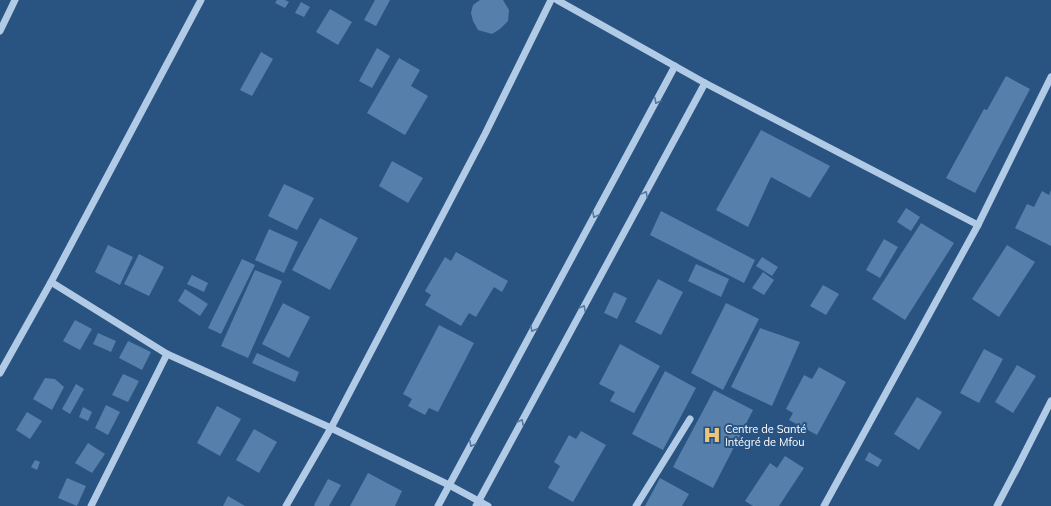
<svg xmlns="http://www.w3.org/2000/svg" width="1051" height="506" viewBox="0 0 1051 506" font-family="Mulish,sans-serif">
	<rect width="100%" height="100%" fill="#295381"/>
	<g fill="#5680ab">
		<path d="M277,0H285L289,2L285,8L275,3Z"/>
		<path d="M375,0H390L376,26L364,20Z"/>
		<path d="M480,0H503L509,10L508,21L500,29L492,34L478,30L473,21L471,13L473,5Z"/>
		<path d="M301,2L310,7L304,17L295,13Z"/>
		<path d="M330,9L352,22L338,45L316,32Z"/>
		<path d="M377,48L390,56L372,88L359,81Z"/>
		<path d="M261,52L273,59L252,96L240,90Z"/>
		<path d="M399,58L420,70L411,86L428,96L405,135L367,113Z"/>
		<path d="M1006,76L1030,89L975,193L946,178L984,109L987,110Z"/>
		<path d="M761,130L830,166L810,198L771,177L748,227L716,210Z"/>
		<path d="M392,161L423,178L408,203L379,186Z"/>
		<path d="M284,184L314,198L297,230L268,216Z"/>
		<path d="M1051,190V246L1015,228L1027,204L1034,207L1042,191L1049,195Z"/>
		<path d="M906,208L920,217L911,231L897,222Z"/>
		<path d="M661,211L755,260L744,283L650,235Z"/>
		<path d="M320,218L358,238L330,290L292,270Z"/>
		<path d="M921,223L954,243L905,320L872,299Z"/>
		<path d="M269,229L298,242L284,273L255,260Z"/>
		<path d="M884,239L898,247L880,278L866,270Z"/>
		<path d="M108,245L133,257L120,285L95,272Z"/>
		<path d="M1007,245L1035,262L999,317L972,299Z"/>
		<path d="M456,252L508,281L502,292L494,287L476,317L469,313L461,326L425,305L431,295L425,291L445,257L451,261Z"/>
		<path d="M139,254L164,267L149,296L124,284Z"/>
		<path d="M762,257L778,267L772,276L756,266Z"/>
		<path d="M242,259L255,265L221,334L208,328Z"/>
		<path d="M696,264L729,279L721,297L688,281Z"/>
		<path d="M255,270L282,281L248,358L221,346Z"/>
		<path d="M763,272L774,280L764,295L752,288Z"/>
		<path d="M192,275L208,283L204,292L187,284Z"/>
		<path d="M658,279L683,292L661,335L635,322Z"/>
		<path d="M823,285L839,294L826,315L810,306Z"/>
		<path d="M185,289L208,304L200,316L178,301Z"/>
		<path d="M614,292L627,298L617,319L604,313Z"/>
		<path d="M283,303L310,317L289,358L262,344Z"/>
		<path d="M726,303L759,319L723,390L691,373Z"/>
		<path d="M75,320L92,329L80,350L63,341Z"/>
		<path d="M439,325L474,343L438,412L429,408L425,415L408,406L412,399L403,394Z"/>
		<path d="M760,328L800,342L772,406L731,387Z"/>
		<path d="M98,333L116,341L111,352L93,344Z"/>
		<path d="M128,341L151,352L142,370L119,358Z"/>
		<path d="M620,344L660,366L634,413L610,401L615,392L599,384Z"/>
		<path d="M984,349L1003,359L979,403L960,393Z"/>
		<path d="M257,353L299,372L295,382L252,363Z"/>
		<path d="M1017,365L1036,376L1013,413L995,402Z"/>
		<path d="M819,367L846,382L817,435L789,420L793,413L786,409L804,375L812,379Z"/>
		<path d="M665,371L696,388L663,450L632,434Z"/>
		<path d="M123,374L139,381L128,402L112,395Z"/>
		<path d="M45,378L55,379L64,387L52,410L33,399Z"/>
		<path d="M76,384L84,389L70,414L62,409Z"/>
		<path d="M714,390L753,410L713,488L673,467Z"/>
		<path d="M917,397L942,412L919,450L894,434Z"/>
		<path d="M106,405L120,412L108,435L95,428Z"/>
		<path d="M217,406L241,419L220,456L197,443Z"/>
		<path d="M83,407L92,412L88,421L79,417Z"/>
		<path d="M27,412L42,421L30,439L16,430Z"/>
		<path d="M254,429L277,442L259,473L236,460Z"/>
		<path d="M581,431L606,445L573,502L548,488L560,466L554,462L569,435L576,439Z"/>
		<path d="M88,443L105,454L92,473L75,463Z"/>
		<path d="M869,452L882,460L878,467L865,460Z"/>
		<path d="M785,456L804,468L779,506H753L745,501L770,463L777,468Z"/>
		<path d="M35,460L40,462L37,470L31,467Z"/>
		<path d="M368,473L402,491L395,506H350Z"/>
		<path d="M67,478L86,486L77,506L58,498Z"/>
		<path d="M660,478L689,494L682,506H645Z"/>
		<path d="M328,479L341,485L329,506H315L314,505Z"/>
		<path d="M228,496L245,506H223Z"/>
	</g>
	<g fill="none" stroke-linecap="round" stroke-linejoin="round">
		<g stroke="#b1cbe6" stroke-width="7">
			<path d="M557,0L705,83L978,225L824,506"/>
			<path d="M0,31L15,0"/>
			<path d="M978,225L1051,77"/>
			<path d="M51,282L167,354L331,428L449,485L488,506"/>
			<path d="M0,373L51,282L201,0"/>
			<path d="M91,506L167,354"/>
			<path d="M286,506L331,428L485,134L551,0"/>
			<path d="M438,506L675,66"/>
			<path d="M476,506L705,83"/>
			<path d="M636,506L690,419"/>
			<path d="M997,506L1017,468L1051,401"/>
		</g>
	</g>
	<defs><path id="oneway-chevron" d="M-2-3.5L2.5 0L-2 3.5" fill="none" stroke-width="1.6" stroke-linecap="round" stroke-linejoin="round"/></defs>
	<g stroke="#52779f">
		<use href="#oneway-chevron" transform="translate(657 101) rotate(118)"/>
		<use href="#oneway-chevron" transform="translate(645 194) rotate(-62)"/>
		<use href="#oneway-chevron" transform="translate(595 215) rotate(118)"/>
		<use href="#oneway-chevron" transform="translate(583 308) rotate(-62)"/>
		<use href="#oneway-chevron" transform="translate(533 329) rotate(118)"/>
		<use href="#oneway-chevron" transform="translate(521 422) rotate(-62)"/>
		<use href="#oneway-chevron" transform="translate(472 444) rotate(118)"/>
	</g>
	<defs>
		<g id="hospital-bare" transform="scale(1.38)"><path d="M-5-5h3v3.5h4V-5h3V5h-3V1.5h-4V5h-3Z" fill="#edc578" stroke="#295381" stroke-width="2.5" paint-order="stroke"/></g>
	</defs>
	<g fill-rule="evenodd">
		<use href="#hospital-bare" x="712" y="435"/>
	</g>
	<g text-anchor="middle" stroke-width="4" stroke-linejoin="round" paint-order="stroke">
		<g font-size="11" fill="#fff" stroke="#295381" text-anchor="start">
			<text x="725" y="433">Centre de Santé<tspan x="725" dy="13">Intégré de Mfou</tspan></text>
		</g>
	</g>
</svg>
